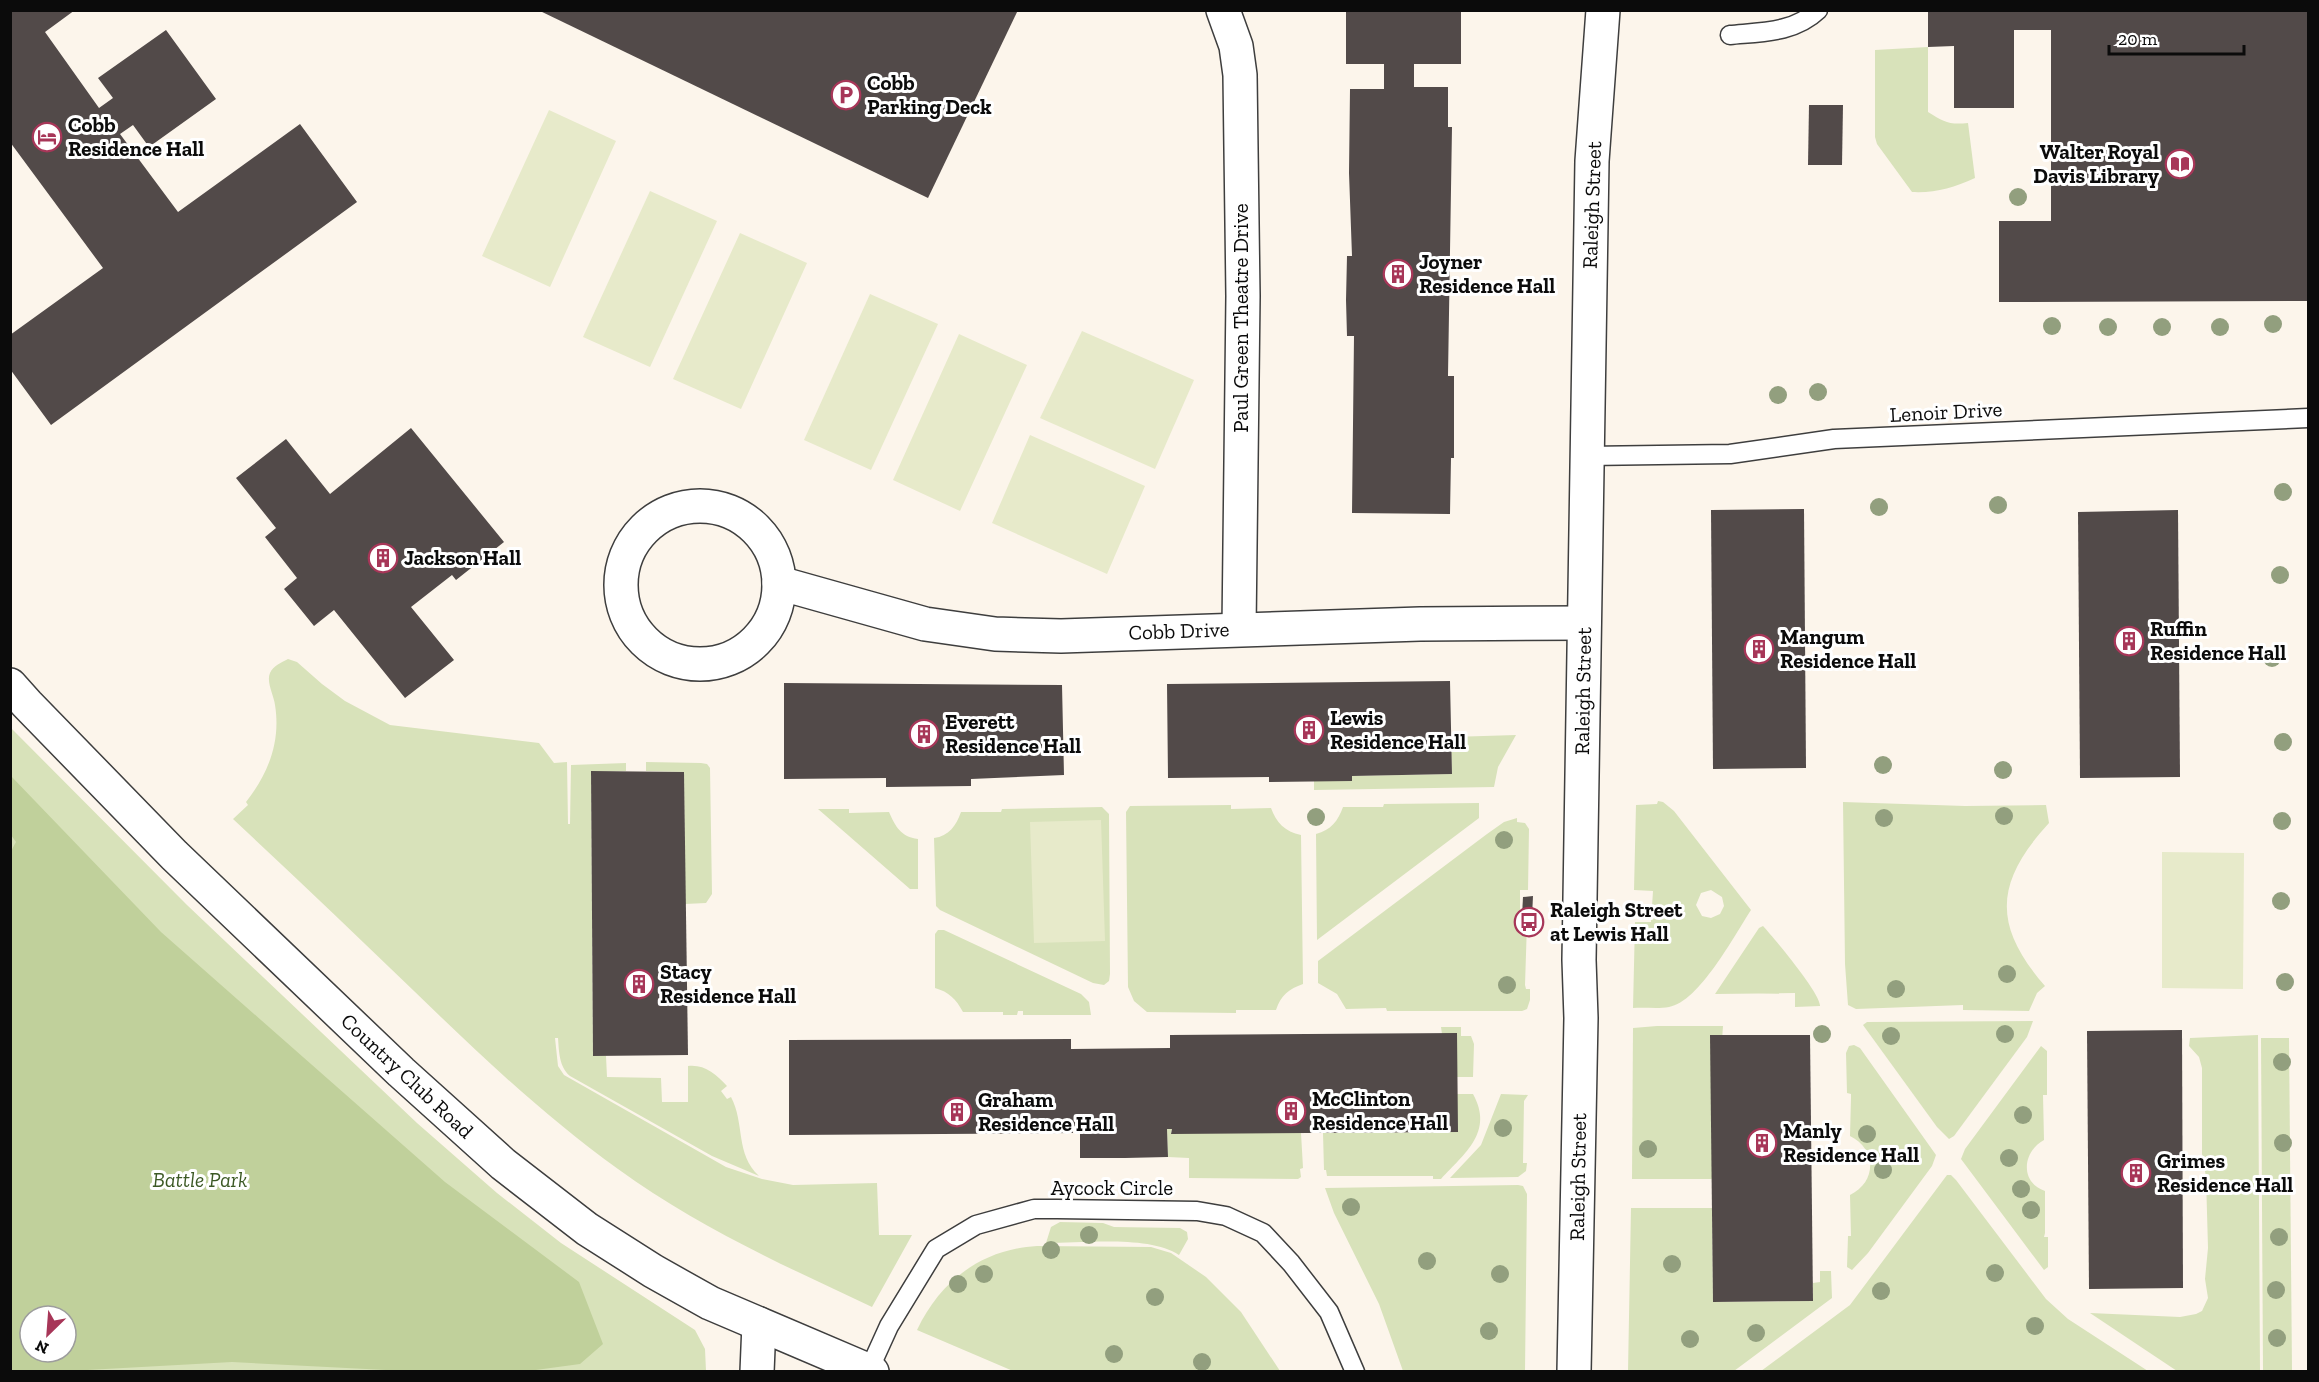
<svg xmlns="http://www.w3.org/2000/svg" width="2319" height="1382" viewBox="0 0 2319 1382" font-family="'Zilla Slab',serif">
	<rect width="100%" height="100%" fill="#fcf5eb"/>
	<g fill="#d8e2ba" fill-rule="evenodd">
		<path d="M1928,47V112C1944,122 1949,125 1968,123L1975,178C1953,188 1936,193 1912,192L1877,144L1875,137V50Z"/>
		<path d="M288,659L297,662L322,684L345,701L390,725L539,743L554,763L567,762L568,824H570L571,765L626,763V771L591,772L593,1055L606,1056L607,1077L661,1078L662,1102H688V1066C704,1064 716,1074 727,1086L721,1091L727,1099L731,1097C745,1123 735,1154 759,1176L712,1156L570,1076C559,1067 559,1051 558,1038H555L558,1066L564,1075L726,1167L762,1179L793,1185L877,1183L879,1235H912L872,1307C785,1266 696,1226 618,1169C544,1116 479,1054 414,991C354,933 294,876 233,819L248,805L246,802C268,774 281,742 275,705C274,696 266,682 270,673C273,666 282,662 288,659Z"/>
		<path d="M10,727L187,905L417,1123L497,1193L561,1243L695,1330L705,1349L706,1371H11ZM30,1316H66V1352H30Z"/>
		<path d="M1516,735L1498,767L1494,787L1314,790V781H1352V776L1452,774L1451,737Z"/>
		<path d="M646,762L701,763L707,764L710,768L712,894L706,903L685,904L684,772L646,771Z"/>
		<path d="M1658,801L1663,802L1674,811L1751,910C1734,936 1699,1002 1669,1007C1658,1009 1645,1007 1633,1008L1635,922H1651L1653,891L1634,890L1636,805L1657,804ZM1711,890L1722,897L1724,906L1720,914L1711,918L1702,916L1696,905L1701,893Z"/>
		<path d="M1843,802L1965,806L2046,805L2049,823C1995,882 1992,925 2045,986L2037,993L2029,1011L1963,1010V1005L1856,1009L1848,1005L1845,964Z"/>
		<path d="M1479,803V818L1317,940L1316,834C1331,830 1338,821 1343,807H1383L1384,804Z"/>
		<path d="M1231,805V809L1271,808C1276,822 1285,832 1301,835L1303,984C1289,989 1281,995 1276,1010H1236V1013L1147,1012L1134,1001L1128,987L1126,812L1130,806Z"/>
		<path d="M1102,807L1109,814L1110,974L1109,981L1104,985L1093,983L940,910L936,906L934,838C949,836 956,826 961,812H1001L1002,809Z"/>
		<path d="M818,809H849V813L889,812C895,826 901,837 918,839V889H910Z"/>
		<path d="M1517,818V822L1525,823L1529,829L1528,890H1520V922L1527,923L1525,985L1526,989H1530V1000L1527,1009L1522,1011H1387L1386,1008L1346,1009L1337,994L1318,983V961L1487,834L1504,822Z"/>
		<path d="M1763,926C1774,938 1821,994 1820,1006L1795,1007V993L1715,994L1759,928Z"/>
		<path d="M938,930H944L1081,994L1089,1002L1091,1015H1023V1011H1018L1017,1015H1003V1012H963C956,999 949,992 935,988V934Z"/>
		<path d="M2033,1021L2027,1037L1954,1136L1949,1139L1937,1127L1863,1025L1867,1022Z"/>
		<path d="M1657,1026H1723L1712,1179H1632L1633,1028Z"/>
		<path d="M1441,1027H1461V1036H1471L1474,1044L1473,1077H1456L1457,1034H1442Z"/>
		<path d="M2258,1035L2260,1371H2177L2090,1313L2180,1317L2196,1314L2202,1311L2208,1298L2205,1279L2208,1248L2206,1177L2202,1154V1068L2199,1057L2189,1046L2190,1038Z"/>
		<path d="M2261,1038H2289L2292,1371H2263Z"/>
		<path d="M1854,1045L1860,1048L1936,1155L1932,1166L1868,1253L1852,1270L1847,1267L1848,1236H1851L1850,1195C1877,1182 1877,1149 1850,1136L1851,1098V1094L1847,1093L1846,1053L1849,1046Z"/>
		<path d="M2041,1046L2047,1051V1095H2043L2044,1140C2023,1151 2019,1182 2045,1191V1233L2044,1237H2048V1267L2044,1270L1961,1159L1965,1149Z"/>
		<path d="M1456,1094H1473C1494,1132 1465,1153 1441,1179H1433V1176H1327L1326,1170H1324L1323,1133L1457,1132Z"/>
		<path d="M1501,1094L1528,1095L1524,1101L1523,1163H1527L1526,1171L1518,1177L1450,1178L1481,1145Z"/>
		<path d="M1167,1129H1172L1171,1133H1301L1303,1168L1300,1169L1301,1177L1298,1179L1189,1178V1158L1168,1157Z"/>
		<path d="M1947,1175H1951L1956,1180L2046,1299L2068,1319L2148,1371H1761L1850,1305Z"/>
		<path d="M1518,1185L1523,1186L1527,1194L1525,1371H1403L1379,1304L1334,1213L1325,1188Z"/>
		<path d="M1631,1208H1712L1713,1302L1813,1301V1283L1820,1282V1271H1831L1832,1298L1734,1371L1628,1372Z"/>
		<path d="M1060,1222L1103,1223L1114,1227L1180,1228L1187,1232L1188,1239L1179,1255C1150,1235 1083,1243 1046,1243L1051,1227Z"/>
		<path d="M1037,1246L1151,1247L1171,1253L1206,1277L1241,1312L1280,1371H1013L917,1330C940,1281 982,1249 1037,1246Z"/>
	</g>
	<path fill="#c0d09b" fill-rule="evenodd" d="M10,775L161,932L445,1182L579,1282L603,1344L580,1364L521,1372L405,1371L232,1362L69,1371H11L10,853L16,842L11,835ZM30,1316H66V1352H30Z"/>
	<g fill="#e7eaca">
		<path d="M549,110L616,141L550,287L482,256Z"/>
		<path d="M650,191L717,221L650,367L583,337Z"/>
		<path d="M740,233L807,263L741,409L673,379Z"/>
		<path d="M870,294L938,324L871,470L804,440Z"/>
		<path d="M1082,331L1194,380L1155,469L1040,418Z"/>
		<path d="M959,334L1027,365L960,511L893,480Z"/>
		<path d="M1030,435L1145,486L1107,574L992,523Z"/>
		<path d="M1101,820L1105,941L1034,943L1030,822Z"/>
		<path d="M2162,852L2244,853L2243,989L2162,988Z"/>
	</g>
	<g fill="#524a49">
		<path d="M10,10H75L45,32L99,108L113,98L98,78L166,30L216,99L149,147L133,125L120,134L178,212L300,124L357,202L51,425L10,369V335L103,268L10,142Z"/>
		<path d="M538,10H1018L928,198Z"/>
		<path d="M1346,10H1461V64H1414V87H1448V127H1452L1448,376H1454V458H1451L1450,514L1352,513L1354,336H1347L1346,300L1347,256H1352L1349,173L1350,89H1384V64H1346Z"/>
		<path d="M1928,10H2308V301L1999,302V221H2051V30H2014V108H1954V46L1928,47Z"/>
		<path d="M1809,105H1843L1842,165H1808Z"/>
		<path d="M411,428L504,542L456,580L452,575L411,607L454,660L405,698L334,610L314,626L284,589L297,578L265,537L276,528L236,478L286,439L330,494Z"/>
		<path d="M1804,509L1806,768L1713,769L1711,510Z"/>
		<path d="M2178,510L2180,777L2080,778L2078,512Z"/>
		<path d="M1450,681L1452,774L1352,776V781L1269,782V777L1168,778L1167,684Z"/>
		<path d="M784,683L1062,685L1064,775L971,779V786L886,787V778L784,779Z"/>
		<path d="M591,771L684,772L688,1055L593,1056Z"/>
		<path d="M1533,896L1532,917L1522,916L1523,897Z"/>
		<path d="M2182,1030L2183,1288L2089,1289L2087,1031Z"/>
		<path d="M1457,1033L1458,1132L1171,1134L1172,1129H1167L1168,1157L1125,1158H1080V1129H1073V1133L789,1135V1040L1071,1039V1049L1170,1048V1035Z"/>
		<path d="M1710,1035H1810L1813,1301L1713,1302Z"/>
	</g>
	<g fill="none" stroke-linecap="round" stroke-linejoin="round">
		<g stroke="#3e3e3e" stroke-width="21">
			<g id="service">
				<path d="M1730,35C1761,32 1794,33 1818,10"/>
				<path d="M1587,456L1730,454L1834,439L2308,418"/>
				<path d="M869,1370L889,1326L936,1249L976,1225L1034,1209H1057L1197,1211L1226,1216L1263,1233L1291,1263L1329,1312L1355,1372"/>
			</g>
		</g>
		<g stroke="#3e3e3e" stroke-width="36">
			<g id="minor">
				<path d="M1223,10L1236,46L1240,75L1243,296L1239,629"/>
				<circle cx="700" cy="585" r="79"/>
				<path d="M779,583L925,624L995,634L1061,636L1420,624L1584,623"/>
				<path d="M757,1372L759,1324"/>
			</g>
		</g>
		<g stroke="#3e3e3e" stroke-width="36">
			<g id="tertiary">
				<path d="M10,685L27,704L174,855L401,1072L503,1164L587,1229L653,1271L710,1303L872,1372"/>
				<path d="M1574,1372L1581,1018L1579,960L1592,161L1603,10"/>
			</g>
		</g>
		<use href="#service" stroke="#fff" stroke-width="18"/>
		<use href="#minor" stroke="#fff" stroke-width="33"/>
		<use href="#tertiary" stroke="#fff" stroke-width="33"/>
	</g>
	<g fill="#929f7e">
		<circle cx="2018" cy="197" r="9"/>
		<circle cx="2273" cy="324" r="9"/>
		<circle cx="2052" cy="326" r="9"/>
		<circle cx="2108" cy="327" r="9"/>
		<circle cx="2162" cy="327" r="9"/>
		<circle cx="2220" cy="327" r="9"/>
		<circle cx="1818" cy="392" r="9"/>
		<circle cx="1778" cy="395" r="9"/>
		<circle cx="2283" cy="492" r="9"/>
		<circle cx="1998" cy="505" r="9"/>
		<circle cx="1879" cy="507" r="9"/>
		<circle cx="2280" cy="575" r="9"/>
		<circle cx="2272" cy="658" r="9"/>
		<circle cx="2283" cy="742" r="9"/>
		<circle cx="1883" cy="765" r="9"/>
		<circle cx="2003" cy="770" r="9"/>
		<circle cx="2004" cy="816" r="9"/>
		<circle cx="1316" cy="817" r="9"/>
		<circle cx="1884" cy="818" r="9"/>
		<circle cx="2282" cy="821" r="9"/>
		<circle cx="1504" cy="840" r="9"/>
		<circle cx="2281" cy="901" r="9"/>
		<circle cx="2007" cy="974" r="9"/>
		<circle cx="2285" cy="982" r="9"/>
		<circle cx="1507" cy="985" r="9"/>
		<circle cx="1896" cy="989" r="9"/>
		<circle cx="1822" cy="1034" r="9"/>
		<circle cx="2005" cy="1034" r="9"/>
		<circle cx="1891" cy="1036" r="9"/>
		<circle cx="2282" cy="1062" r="9"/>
		<circle cx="2023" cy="1115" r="9"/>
		<circle cx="1503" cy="1128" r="9"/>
		<circle cx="1867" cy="1134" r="9"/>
		<circle cx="2283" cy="1143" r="9"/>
		<circle cx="1648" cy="1149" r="9"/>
		<circle cx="2009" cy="1158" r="9"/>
		<circle cx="1883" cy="1170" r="9"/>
		<circle cx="2021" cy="1189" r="9"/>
		<circle cx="1351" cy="1207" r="9"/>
		<circle cx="2031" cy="1210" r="9"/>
		<circle cx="1089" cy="1235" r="9"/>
		<circle cx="2279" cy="1237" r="9"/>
		<circle cx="1051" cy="1250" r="9"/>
		<circle cx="1427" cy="1261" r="9"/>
		<circle cx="1672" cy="1264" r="9"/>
		<circle cx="1995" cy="1273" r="9"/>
		<circle cx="984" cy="1274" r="9"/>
		<circle cx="1500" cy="1274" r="9"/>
		<circle cx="958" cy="1284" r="9"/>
		<circle cx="2276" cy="1290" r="9"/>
		<circle cx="1881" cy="1291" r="9"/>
		<circle cx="1155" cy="1297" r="9"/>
		<circle cx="2035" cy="1326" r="9"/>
		<circle cx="1489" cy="1331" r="9"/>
		<circle cx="1756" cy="1333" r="9"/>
		<circle cx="2277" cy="1338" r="9"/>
		<circle cx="1690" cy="1339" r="9"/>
		<circle cx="1114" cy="1354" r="9"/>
		<circle cx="1202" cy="1362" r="9"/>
	</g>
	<defs>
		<g id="parking-ring" transform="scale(1.5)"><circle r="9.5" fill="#fff" stroke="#a73658" stroke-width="1.5"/><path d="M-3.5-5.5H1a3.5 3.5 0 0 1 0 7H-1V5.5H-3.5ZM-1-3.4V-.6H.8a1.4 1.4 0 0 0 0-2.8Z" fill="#a73658"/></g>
		<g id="hotel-ring" transform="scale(1.5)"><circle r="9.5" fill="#fff" stroke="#a73658" stroke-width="1.5"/><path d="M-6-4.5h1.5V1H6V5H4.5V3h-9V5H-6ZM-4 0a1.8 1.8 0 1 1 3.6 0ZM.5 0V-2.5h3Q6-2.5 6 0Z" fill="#a73658"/></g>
		<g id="library-ring" transform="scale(1.5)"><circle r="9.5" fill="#fff" stroke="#a73658" stroke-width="1.5"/><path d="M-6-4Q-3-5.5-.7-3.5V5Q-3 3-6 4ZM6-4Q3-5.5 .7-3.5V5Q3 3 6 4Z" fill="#a73658"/></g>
		<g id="building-ring" transform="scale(1.5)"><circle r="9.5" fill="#fff" stroke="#a73658" stroke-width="1.5"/><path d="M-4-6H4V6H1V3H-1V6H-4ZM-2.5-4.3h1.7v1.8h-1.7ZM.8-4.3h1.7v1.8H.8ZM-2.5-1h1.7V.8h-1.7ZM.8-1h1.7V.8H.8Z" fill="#a73658"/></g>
		<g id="bus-ring" transform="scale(1.5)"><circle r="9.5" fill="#fff" stroke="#a73658" stroke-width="1.5"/><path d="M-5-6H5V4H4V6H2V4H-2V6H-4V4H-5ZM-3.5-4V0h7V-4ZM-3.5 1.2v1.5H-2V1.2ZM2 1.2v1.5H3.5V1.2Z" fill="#a73658"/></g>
	</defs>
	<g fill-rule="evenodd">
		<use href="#parking-ring" x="846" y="95"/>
		<use href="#hotel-ring" x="47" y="137"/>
		<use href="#library-ring" x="2180" y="164"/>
		<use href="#building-ring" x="1398" y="274"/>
		<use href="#building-ring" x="383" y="558"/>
		<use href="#building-ring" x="2129" y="641"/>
		<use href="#building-ring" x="1759" y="649"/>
		<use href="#building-ring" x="1309" y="730"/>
		<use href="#building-ring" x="924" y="734"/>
		<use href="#bus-ring" x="1529" y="922"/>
		<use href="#building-ring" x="639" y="984"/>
		<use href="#building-ring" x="1291" y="1111"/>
		<use href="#building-ring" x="957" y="1112"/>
		<use href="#building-ring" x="1762" y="1143"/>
		<use href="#building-ring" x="2136" y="1173"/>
	</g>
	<g text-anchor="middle" stroke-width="6" stroke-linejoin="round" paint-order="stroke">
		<g font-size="21" font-weight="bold" fill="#0b0b0b" stroke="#fff" text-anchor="start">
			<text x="867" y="90">Cobb<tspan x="867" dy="24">Parking Deck</tspan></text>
			<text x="68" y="132">Cobb<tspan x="68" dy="24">Residence Hall</tspan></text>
			<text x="2159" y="159" text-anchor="end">Walter Royal<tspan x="2159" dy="24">Davis Library</tspan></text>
			<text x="1419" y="269">Joyner<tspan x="1419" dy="24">Residence Hall</tspan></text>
			<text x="404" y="565">Jackson Hall</text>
			<text x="2150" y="636">Ruffin<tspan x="2150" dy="24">Residence Hall</tspan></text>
			<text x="1780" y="644">Mangum<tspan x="1780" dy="24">Residence Hall</tspan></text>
			<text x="1330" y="725">Lewis<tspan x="1330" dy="24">Residence Hall</tspan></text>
			<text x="945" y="729">Everett<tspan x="945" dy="24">Residence Hall</tspan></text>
			<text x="1550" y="917">Raleigh Street<tspan x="1550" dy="24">at Lewis Hall</tspan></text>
			<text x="660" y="979">Stacy<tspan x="660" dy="24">Residence Hall</tspan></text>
			<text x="1312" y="1106">McClinton<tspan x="1312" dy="24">Residence Hall</tspan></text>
			<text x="978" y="1107">Graham<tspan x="978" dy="24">Residence Hall</tspan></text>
			<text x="1783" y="1138">Manly<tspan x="1783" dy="24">Residence Hall</tspan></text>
			<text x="2157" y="1168">Grimes<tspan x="2157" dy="24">Residence Hall</tspan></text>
		</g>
		<g font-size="21" fill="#0b0b0b" stroke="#fff">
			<text transform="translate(1592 205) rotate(-88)" y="7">Raleigh Street</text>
			<text transform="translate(1241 318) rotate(-90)" y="7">Paul Green Theatre Drive</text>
			<text transform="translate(1946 412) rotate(-3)" y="7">Lenoir Drive</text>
			<text transform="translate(1179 631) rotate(-2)" y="7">Cobb Drive</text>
			<text transform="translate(1583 691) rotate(-89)" y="7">Raleigh Street</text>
			<text transform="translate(407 1076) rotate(43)" y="7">Country Club Road</text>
			<text transform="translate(1578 1177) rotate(-89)" y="7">Raleigh Street</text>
			<text x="1112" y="1195">Aycock Circle</text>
		</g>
		<g font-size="21" font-style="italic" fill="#3c5925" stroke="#fff">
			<text x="200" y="1187">Battle Park</text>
		</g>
	</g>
	<rect width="2319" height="1382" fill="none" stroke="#0b0b0b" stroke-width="24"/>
	<g transform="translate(48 1334) rotate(205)"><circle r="28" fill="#ffffff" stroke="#9d9d9d" stroke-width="1.5"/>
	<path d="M0-4.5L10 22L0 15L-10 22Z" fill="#a73658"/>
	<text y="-9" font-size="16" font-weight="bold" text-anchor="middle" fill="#0b0b0b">N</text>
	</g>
	<path d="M2109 45v9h135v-9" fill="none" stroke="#0b0b0b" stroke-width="3"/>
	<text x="2118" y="45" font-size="18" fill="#0b0b0b" stroke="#ffffff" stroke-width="4.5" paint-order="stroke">20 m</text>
</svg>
